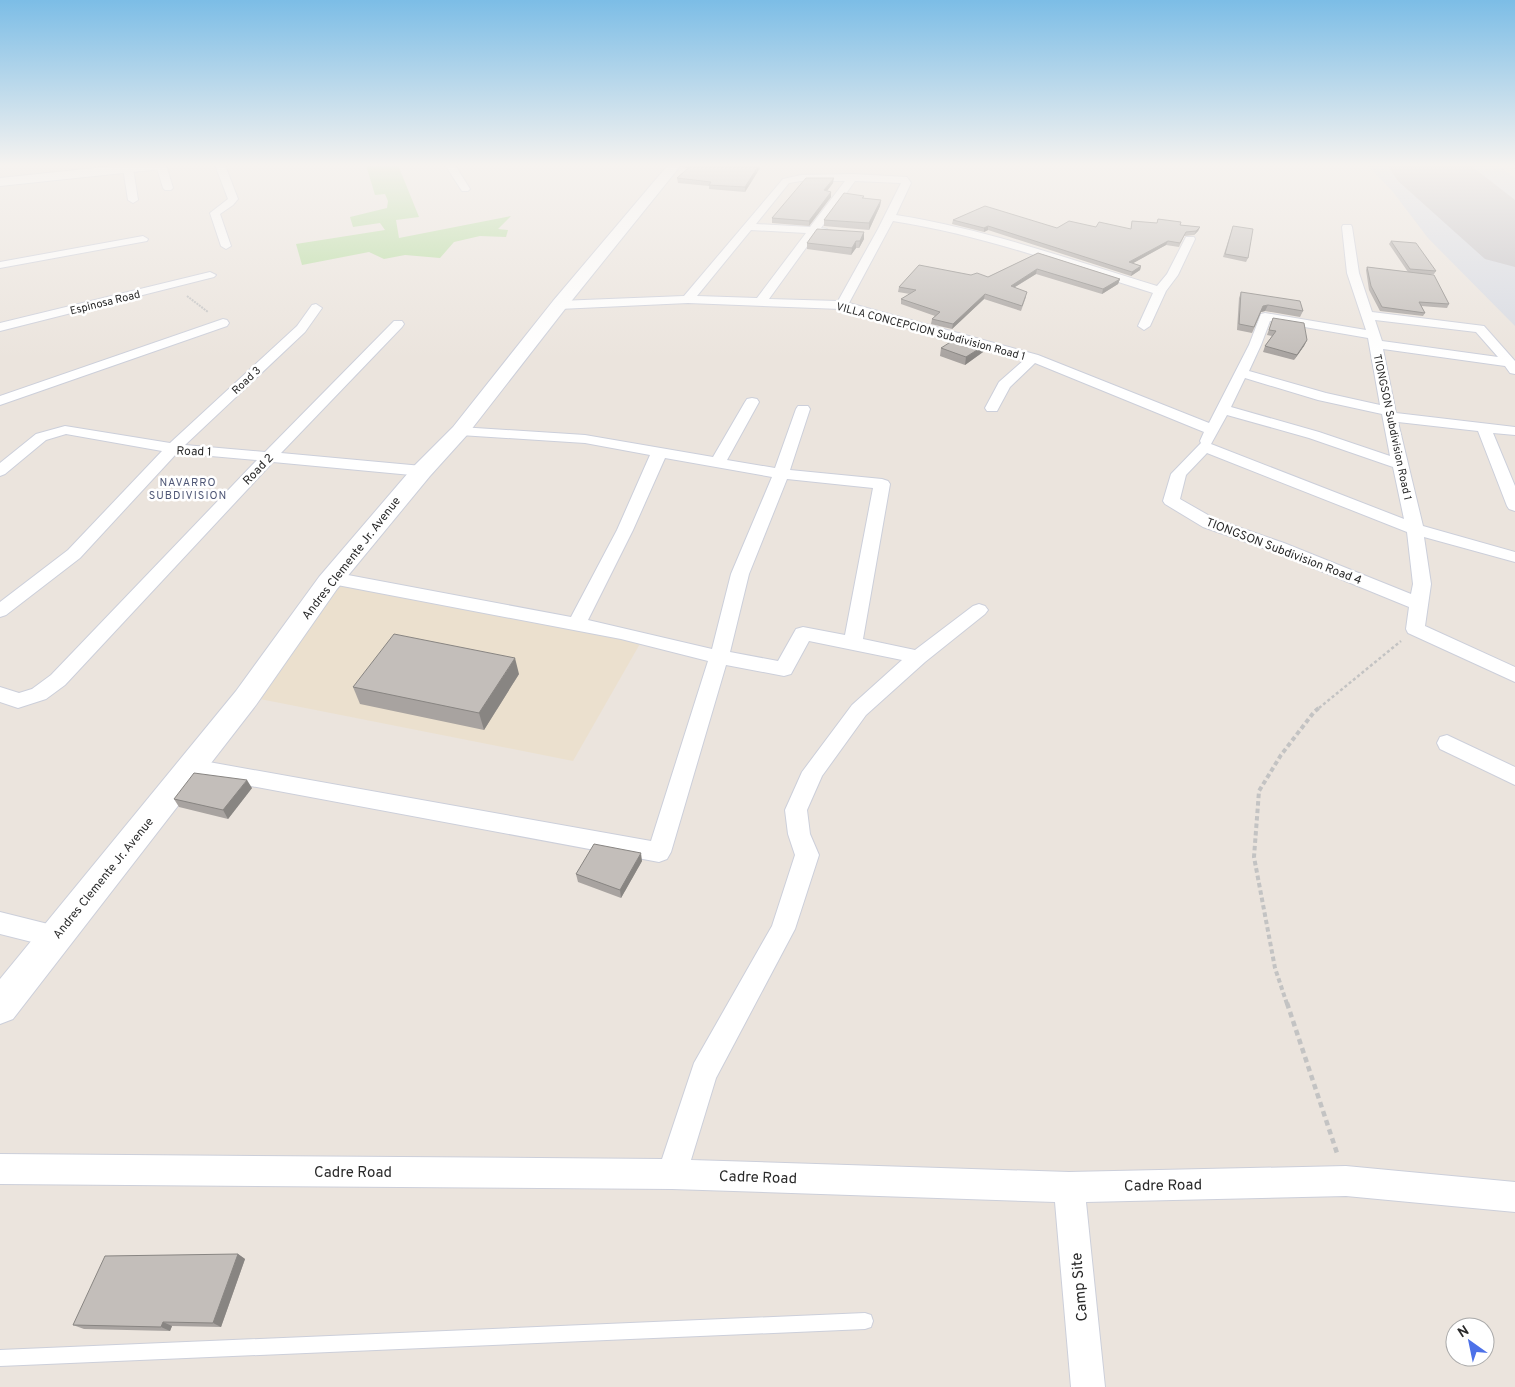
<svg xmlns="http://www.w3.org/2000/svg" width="1515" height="1387" viewBox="0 0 1515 1387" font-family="Overpass,sans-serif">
	<rect width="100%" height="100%" fill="#ebe4dd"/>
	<path fill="#ebe0ce" d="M341,584L641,642L573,761L260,699Z"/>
	<path fill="#d8dbe3" d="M1367,165H1497L1515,178V326L1428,238L1393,192Z"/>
	<path fill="#b6dc9f" d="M366,165H398L419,217L396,220L399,238L511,216L498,229L508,230L506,237L480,236L454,242L440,258L405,255L384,259L369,252L302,265L296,244L385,230L380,223L353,227L350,217L387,208L388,201L385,194L375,195Z"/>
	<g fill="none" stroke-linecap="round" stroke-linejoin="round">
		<path fill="#c6c4c8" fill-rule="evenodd" d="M1387,165H1470L1515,200V267L1485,259L1398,181Z"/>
		<g stroke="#cccfda" stroke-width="2">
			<path id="service" d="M865,1313L871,1315L873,1321L871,1327L865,1329L0,1366V1350Z"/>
		</g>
		<g stroke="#cccfda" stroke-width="2">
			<g id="minor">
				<path d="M128,165L133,168L138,200L133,203L128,200L123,168Z"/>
				<path d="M156,165H166L173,188L171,190H165L163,188Z"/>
				<path d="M215,165H225L238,199L233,205L220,214L231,246L226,249L221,246L210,213L228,199Z"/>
				<path d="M445,165H455L470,189L468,191H462Z"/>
				<path d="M853,174L907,177L911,183L896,215C986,229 1071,260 1157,286L1167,274L1186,237H1194L1195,239L1178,275L1166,291L1150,326L1144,330L1138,326L1153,293C1067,266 983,235 893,221L849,303L1038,355L1209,423L1249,345L1261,314L1265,313L1366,330L1347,273L1342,227L1343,225H1351L1352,227L1359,273L1372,312L1484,326L1515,361V374L1510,373L1505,366L1383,349L1396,413L1515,427V435L1493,433L1515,486V511L1509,509L1507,506L1478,431L1398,422L1423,526L1515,552V562L1424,537L1431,584L1425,626L1515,667V682L1408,633L1406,629L1409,607L1272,551L1203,527L1165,504L1163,501L1171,474L1201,443L1200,441L1204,432L1035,363L1010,387L997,411H987L985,408L999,382L1024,360L841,309L688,303L559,309L553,305L559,301L684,296L783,179L801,175ZM801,181H845L810,227L756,224L789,183ZM855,181L901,183L878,229L838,301L769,299L816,234L827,233L828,231L827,229L821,228ZM751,230L806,233L757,298L697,296ZM1375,320L1476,332L1498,357L1382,341ZM1270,321L1368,338L1380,405L1326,393L1249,371L1261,345ZM1245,378L1318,400L1382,414L1390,456L1319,432L1231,407ZM1227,415L1309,438L1393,467L1404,519L1211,444ZM1207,453L1407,532L1413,584L1411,594L1284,543L1215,519L1180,499L1186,475Z"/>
				<path d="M143,236L148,239L147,241L0,268V262Z"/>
				<path d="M210,272L216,275L214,277L0,331V323Z"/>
				<path d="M316,304L322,308L305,332L185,445L265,452L394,321H402L404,324L402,327L281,453L422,466L427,468L430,471L427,474L422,476L273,462L65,685L46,699L18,708L0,702V687L19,693L32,689L51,675L257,460L177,453L80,558L6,615L0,617V602L68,550L162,451L66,434L46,440L5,474L0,476V463L36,434L65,426L170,443L297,326L312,305Z"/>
				<path d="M223,319L227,320L229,323L227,326L0,405V396Z"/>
				<path d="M752,398L757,399L759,402L727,460L775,468L796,409L798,406H808L810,409L790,470L882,479L888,481L890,484L863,639L915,650L973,606L979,604L985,606L988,610L985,614L925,662L866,715L822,776L807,810L810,834L819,855L795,929L716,1078L691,1160L1069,1172L1346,1166L1515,1182V1212L1346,1196L1086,1202L1105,1387H1071L1055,1202L672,1189L0,1184V1154L662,1159L694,1063L772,926L795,855L788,834L785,810L802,772L852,705L902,660L809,641L791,674L784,676L726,665L671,852L667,859L659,862L192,775L184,773L181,767L184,761L192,759L651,841L708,661L621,639L332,584L326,582L323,578L326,574L332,572L571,617L617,530L650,455L585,443L460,435L455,434L453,431L455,428L460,427L585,435L713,457L745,402L747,399ZM665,458L772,477L731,574L712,649L588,620L633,530ZM787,479L873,488L845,635L803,627L796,629L778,661L730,652L749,574Z"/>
				<path d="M1447,735L1515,767V785L1440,749L1437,743L1440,737Z"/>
				<path d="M0,912L56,926L65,929L68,937L65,945L56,948L0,934Z"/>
			</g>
		</g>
		<g stroke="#cccfda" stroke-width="2">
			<g id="secondary">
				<path d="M124,165H167L161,169L0,186V178Z"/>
				<path d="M668,165H681L565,309L467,435L430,476L337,589L256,705L13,1019L0,1024V979L236,691L319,577L414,466L453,427L553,301Z"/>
			</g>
		</g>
		<path stroke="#c3c3c3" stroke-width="2" stroke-dasharray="2 1" stroke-linecap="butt" d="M187,296L208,312"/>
		<path stroke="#c3c3c3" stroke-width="2.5" stroke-dasharray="3 2.5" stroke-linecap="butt" d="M1319,708L1401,641"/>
		<path stroke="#c3c3c3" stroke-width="4" stroke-dasharray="4.5 3" stroke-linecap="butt" d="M1287,1004L1275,968L1254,857L1259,791L1281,755L1314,712L1320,707"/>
		<path stroke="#c3c3c3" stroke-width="4.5" stroke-dasharray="5.5 4" stroke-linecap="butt" d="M1287,1003L1338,1156"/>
		<use href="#service" fill="#fff" fill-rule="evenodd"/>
		<use href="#minor" fill="#fff" fill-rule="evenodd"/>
		<use href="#secondary" fill="#fff" fill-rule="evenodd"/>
	</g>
	<g fill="#a8a3a0">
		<path d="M681,165H760V168L745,192L709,189V186L678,183L677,178L689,168L682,167Z"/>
		<path d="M833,183L827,191L831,192V197L809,226L772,223V218Z"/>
		<path d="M864,196V198L881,200L880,206L869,230L824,226V220Z"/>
		<path d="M1158,219L1180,225L1200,227L1198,231L1194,235L1184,236L1179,247L1166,245L1133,263L1141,266L1140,270L1131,276L988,230L984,232L952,224L953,220L1057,228L1096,227L1131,229L1132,221L1157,223Z"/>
		<path d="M1233,226L1248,258L1246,262L1223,257Z"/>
		<path d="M864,232V239L859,248H856L851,255L807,249V243Z"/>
		<path d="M1391,241L1436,271L1434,274H1425L1449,304L1447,308L1421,306L1425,313L1423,316L1380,311L1369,290L1366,270L1367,267L1408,272L1389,244Z"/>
		<path d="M1038,253L1120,279L1118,284L1102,294L1036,274L1015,287L1026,297L1021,311L984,299L952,329L931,324L932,319L935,316L901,304V299L910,294L898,292L899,287L971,275L988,277Z"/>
		<path d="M1241,292L1303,311L1300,317L1265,311L1261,312L1252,333L1237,330L1239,298Z"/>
		<path d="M1273,318L1307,340L1304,346L1294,360L1263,352L1265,346L1272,336L1267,335Z"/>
		<path d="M941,348L983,352L965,365L940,356Z"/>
		<path d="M519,674L484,730L360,704L353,687Z"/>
		<path d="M252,788L228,819L179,807L174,799Z"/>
		<path d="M642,861L621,898L578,882L576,874Z"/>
		<path d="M238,1254L245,1259L221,1327L172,1326L170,1331L84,1329L73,1325Z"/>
	</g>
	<g fill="#888582">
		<path d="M759,165H760V168L745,192V187Z"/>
		<path d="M834,178L833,183L824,195V190Z"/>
		<path d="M831,192V197L809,226V221Z"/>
		<path d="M881,200L880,206L869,230V223Z"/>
		<path d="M988,226V230L984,232V228Z"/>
		<path d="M1200,227L1198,231L1194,235L1196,231Z"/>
		<path d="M864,232V239L859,248L860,241Z"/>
		<path d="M856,241V248L851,255L852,248Z"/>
		<path d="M1168,241L1166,245L1128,266L1129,262Z"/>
		<path d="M1141,266L1140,270L1131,276L1132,272Z"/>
		<path d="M1037,269L1036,274L1010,290L1011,286Z"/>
		<path d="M1120,279L1118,284L1102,294L1103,289Z"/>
		<path d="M985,294L984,299L952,329L953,324Z"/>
		<path d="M1268,305L1265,311L1261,312L1252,333L1263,306Z"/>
		<path d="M1307,340L1304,346L1294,360L1297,355Z"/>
		<path d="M985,345L983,352L965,365L966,357Z"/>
		<path d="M515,658L519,674L484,730L479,713Z"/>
		<path d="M247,780L252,788L228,819L223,810Z"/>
		<path d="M641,853L642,861L621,898L620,890Z"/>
		<path d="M238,1254L245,1259L221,1327L213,1323Z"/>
		<path d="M163,1322L172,1326L170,1331L161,1327Z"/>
	</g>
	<g fill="#c3beba" stroke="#888582">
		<path d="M692,165H759L745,187L709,185L711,182L677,178Z"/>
		<path d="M806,178H834L824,190L831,192L809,221L772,218Z"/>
		<path d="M844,193L864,196L862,198L881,200L869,223L824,220Z"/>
		<path d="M985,206L1057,228L1069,221L1096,227L1099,222L1131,229L1132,221L1157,223L1158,219L1181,222L1180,225L1200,227L1196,231L1186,232L1180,243L1168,241L1129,262L1141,266L1132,272L988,226L984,228L953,220Z"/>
		<path d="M1233,226L1253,229L1248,258L1225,254Z"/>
		<path d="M817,229L864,232L860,241H856L852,248L807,243Z"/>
		<path d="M1391,241L1416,243L1436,271L1410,269Z"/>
		<path d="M1038,253L1120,279L1103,289L1037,269L1011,286L1027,292L1022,306L985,294L953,324L932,319L940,312L901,299L916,290L899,287L919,265L971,275L977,273L988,277Z"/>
		<path d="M1367,267L1434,275L1449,304L1419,302L1425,313L1382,307L1371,286Z"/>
		<path d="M1241,292L1300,301L1303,311L1268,305L1263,306L1254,327L1239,324Z"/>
		<path d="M1273,318L1304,323L1307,340L1297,355L1265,346L1276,331L1269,330Z"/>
		<path d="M960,336L985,345L966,357L941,348Z"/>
		<path d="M394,634L515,658L479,713L353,687Z"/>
		<path d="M194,773L247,780L223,810L174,799Z"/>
		<path d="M594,844L641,853L620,890L576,874Z"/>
		<path d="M238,1254L213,1323L163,1322L161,1327L73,1325L105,1256Z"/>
	</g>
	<linearGradient id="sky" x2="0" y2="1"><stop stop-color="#7cbde6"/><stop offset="0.46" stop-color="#f6f3f0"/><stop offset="1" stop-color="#f6f3f0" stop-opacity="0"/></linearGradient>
	<rect width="1515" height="359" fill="url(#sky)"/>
	<g text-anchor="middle" stroke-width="5" stroke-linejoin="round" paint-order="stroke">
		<g font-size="11" fill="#2a2a2a" stroke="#fff">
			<text transform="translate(105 302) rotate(-14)" y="4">Espinosa Road</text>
			<text transform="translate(931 331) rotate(15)" y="4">VILLA CONCEPCION Subdivision Road 1</text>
			<text transform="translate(246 380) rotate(-43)" y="4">Road 3</text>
			<text transform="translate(1393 427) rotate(78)" y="4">TIONGSON Subdivision Road 1</text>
		</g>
		<g font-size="11" letter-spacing="1" fill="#4f5776" stroke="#fff">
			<text x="188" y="486">NAVARRO<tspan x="188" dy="13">SUBDIVISION</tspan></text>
		</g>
		<g font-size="12" fill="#2a2a2a" stroke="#fff">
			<text transform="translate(194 451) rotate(2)" y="4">Road 1</text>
			<text transform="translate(258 469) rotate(-46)" y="4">Road 2</text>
			<text transform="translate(1284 551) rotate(21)" y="4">TIONGSON Subdivision Road 4</text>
			<text transform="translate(351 558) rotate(-52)" y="4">Andres Clemente Jr. Avenue</text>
			<text transform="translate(103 878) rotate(-51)" y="4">Andres Clemente Jr. Avenue</text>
		</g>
		<g font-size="15" fill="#2a2a2a" stroke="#fff">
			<text x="353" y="1177">Cadre Road</text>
			<text transform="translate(758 1177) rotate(2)" y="5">Cadre Road</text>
			<text transform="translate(1163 1185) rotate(-1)" y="5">Cadre Road</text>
			<text transform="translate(1079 1287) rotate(-95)" y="5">Camp Site</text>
		</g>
	</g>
	<g transform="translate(1470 1342) rotate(327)"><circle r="24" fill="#ffffff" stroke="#aaaaaa"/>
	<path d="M0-4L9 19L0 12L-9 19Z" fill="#4d71e8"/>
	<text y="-8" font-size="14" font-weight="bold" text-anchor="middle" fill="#2a2a2a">N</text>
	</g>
</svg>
